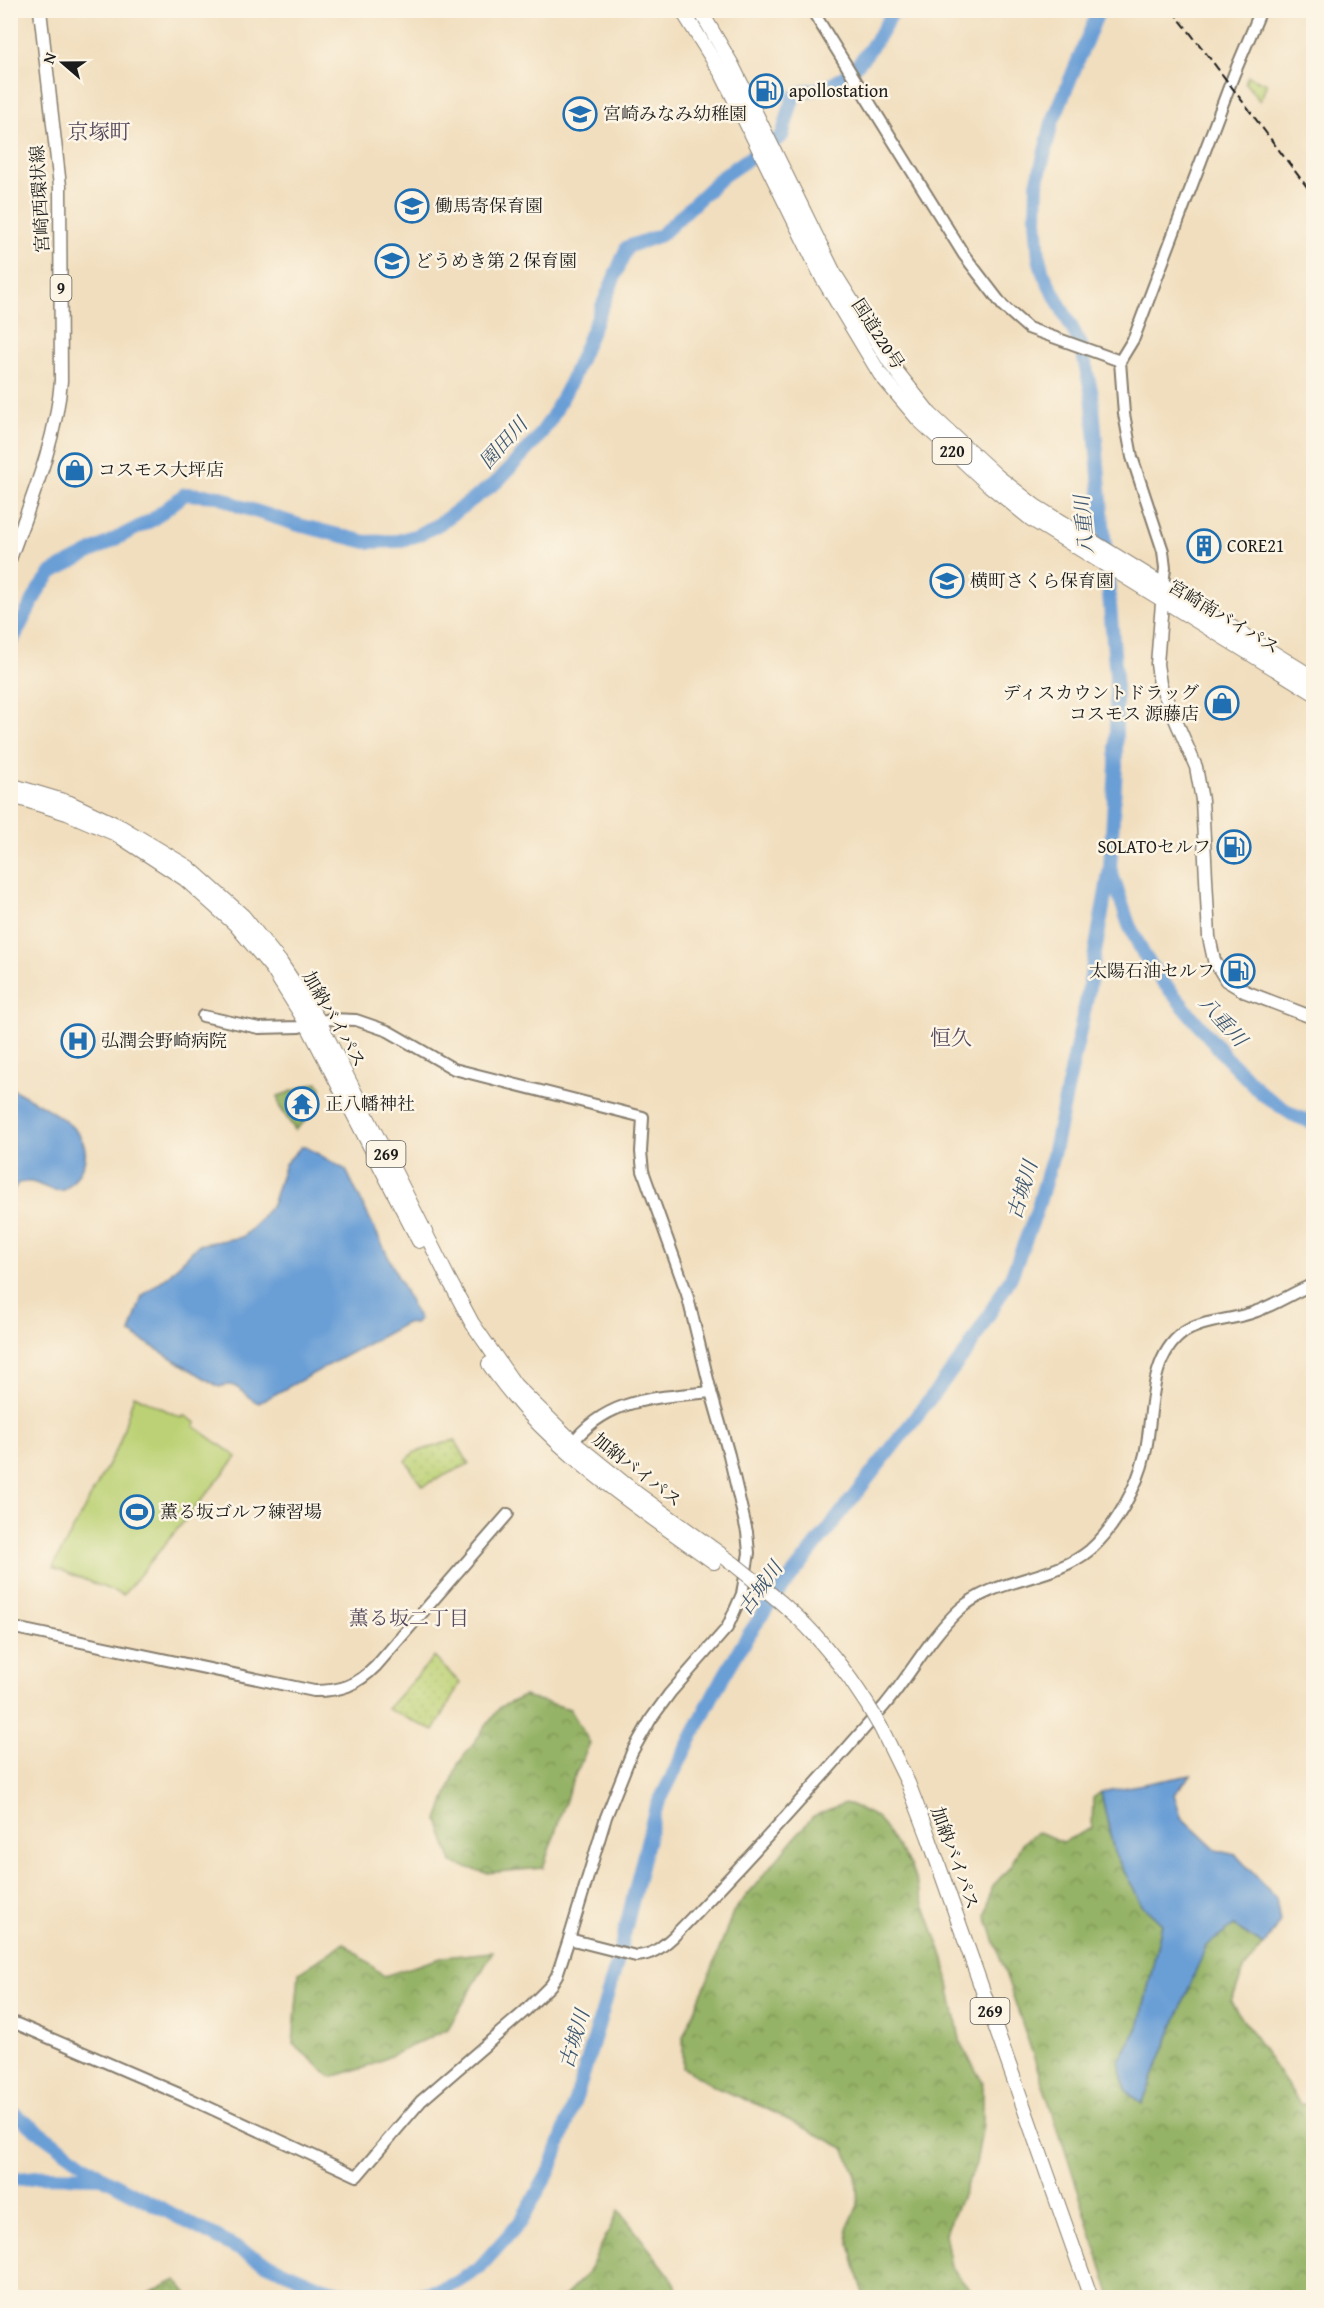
<svg xmlns="http://www.w3.org/2000/svg" width="1324" height="2308" viewBox="0 0 1324 2308" font-family="'Gentium Book Plus','Noto Serif JP',serif">
	<defs>
		<pattern id="grass-dots" width="8" height="8" patternUnits="userSpaceOnUse" patternTransform="scale(1.5)"><rect width="8" height="8" fill="#bcd175"/><path d="M2 2h.1M6 6h.1" fill="none" stroke="#a1b365" stroke-width="1.8" stroke-linecap="round"/></pattern>
		<pattern id="forest-crowns" width="20" height="18" patternUnits="userSpaceOnUse" patternTransform="scale(1.5)"><rect width="20" height="18" fill="#95b366"/><path d="M2 6a3 3 0 1 1 6 0M12 15a3 3 0 1 1 6 0" fill="none" stroke="#799153"/></pattern>
	</defs>
	<rect width="100%" height="100%" fill="#fcf5e5"/>
	<filter id="ink" filterUnits="userSpaceOnUse"><feTurbulence type="fractalNoise" baseFrequency=".0167" numOctaves="2"/><feDisplacementMap in="SourceGraphic" scale="12" xChannelSelector="R" yChannelSelector="G"/><feConvolveMatrix kernelMatrix="1 2 1 2 8 2 1 2 1" color-interpolation-filters="sRGB"/></filter>
	<filter id="wash" filterUnits="userSpaceOnUse"><feTurbulence type="fractalNoise" baseFrequency=".008" numOctaves="4" result="noise"/><feDisplacementMap in="SourceGraphic" scale="24" xChannelSelector="R" yChannelSelector="G"/><feGaussianBlur stdDeviation="1.35" result="paint"/><feColorMatrix in="noise" values="0 0 0 0 0 0 0 0 0 0 0 0 0 0 0 0 0 1.4 0 .05"/><feComposite in="paint" operator="in"/></filter>
	<g filter="url(#wash)">
		<rect width="100%" height="100%" fill="#f1debe"/>
		<g fill="url(#grass-dots)" stroke="#6c7648" stroke-width="1.5">
			<path d="M1248,76L1267,84L1260,101L1245,83Z"/>
			<path d="M455,1440L469,1464L422,1486L406,1461L413,1453Z"/>
			<path d="M434,1657L460,1683L434,1731L387,1709Z"/>
		</g>
		<g fill="url(#forest-crowns)" stroke="#586841" stroke-width="1.5">
			<path d="M318,1082L321,1088L319,1109L295,1130L279,1106L278,1096Z"/>
			<path d="M524,1696L570,1709L590,1743L572,1782L543,1868L486,1873L452,1863L438,1820L458,1764L500,1707Z"/>
			<path d="M1101,1792L1114,1852L1142,1905L1162,1924L1140,2024L1119,2061L1142,2104L1206,1945L1234,1926L1264,1945L1245,1968L1231,2002L1300,2104L1313,2105V2297H1111L1072,2171L986,1916L991,1888L1010,1867L1022,1843L1038,1832L1063,1842L1092,1828L1093,1798Z"/>
			<path d="M845,1803L877,1817L910,1865L944,1959L961,2044L983,2083V2124L976,2164L945,2234L951,2266L976,2297H865L854,2262L847,2229L858,2205L856,2175L844,2148L761,2106L717,2088L683,2068V2037L712,1969L733,1912L813,1816Z"/>
			<path d="M344,1943L384,1976L444,1957L493,1952L448,2029L367,2067L331,2077L293,2044L299,1973Z"/>
			<path d="M619,2210L670,2276L681,2297H564L587,2274Z"/>
			<path d="M177,2280L190,2297H143L145,2295Z"/>
		</g>
		<path fill="#bcd175" stroke="#6c7648" stroke-width="1.5" d="M134,1395L182,1418L184,1415L196,1423L194,1426L237,1457L123,1595L53,1567L119,1444Z"/>
		<g fill="#6a9fd6" stroke="#435e79" stroke-width="1.5">
			<path d="M11,1088C37,1104 103,1130 81,1169C77,1176 71,1187 63,1190C53,1193 41,1184 31,1182C27,1181 22,1183 18,1183L11,1194Z"/>
			<path d="M301,1147H306L346,1170L419,1320L414,1324L406,1323L259,1403C242,1397 239,1379 219,1387L130,1333L142,1296L170,1274L198,1245L242,1237L252,1228L272,1205L285,1164Z"/>
			<path d="M1191,1775L1174,1794L1181,1817L1216,1850L1236,1855L1276,1898L1280,1921L1264,1945L1234,1926L1206,1946L1142,2104L1126,2090L1119,2061L1140,2024L1162,1924L1142,1905L1114,1852L1101,1792Z"/>
		</g>
		<g fill="none" stroke-linecap="round" stroke-linejoin="round">
			<g stroke="#6a9fd6" stroke-width="14">
				<path d="M1099,10L1052,123L1037,184L1036,220L1039,258L1043,273L1081,345L1092,395L1116,676V766L1110,868L1129,925L1144,955L1163,982L1225,1056L1262,1094L1293,1115L1314,1123"/>
				<path d="M10,645L39,589L52,572L152,520L185,494L219,496L239,506L299,525L366,542L398,541L418,535L439,524L498,481L537,439L551,419L571,381L627,247L661,235L723,176L782,136L793,98C802,88 816,91 828,86C859,73 878,38 894,10"/>
				<path d="M10,2111L102,2177"/>
				<path d="M10,2180L46,2176L102,2177L263,2262L323,2288L367,2298"/>
				<path d="M404,2298L442,2289L456,2283L479,2268L521,2221L550,2170L578,2092L617,1963L655,1810L714,1693L745,1640L766,1609L968,1350L1011,1277L1036,1213L1053,1155L1087,998L1110,868"/>
			</g>
		</g>
	</g>
	<g filter="url(#ink)">
		<g fill="none" stroke-linecap="round" stroke-linejoin="round">
			<g stroke="#867d6d" stroke-width="14">
				<g id="tertiary">
					<path d="M812,10L964,255L1003,306L1028,328L1120,361"/>
					<path d="M1163,585L1165,568L1163,551L1132,457L1124,414L1120,361L1134,338L1234,74L1261,10"/>
					<path d="M570,1446C606,1397 655,1398 711,1392"/>
					<path d="M10,1627L314,1691C341,1691 356,1686 376,1666L508,1514"/>
					<path d="M569,1939L636,1956C652,1955 661,1948 673,1937C746,1862 816,1784 885,1705C911,1674 929,1638 959,1610C995,1577 1053,1581 1090,1550C1115,1528 1138,1486 1145,1454C1154,1416 1147,1359 1183,1333C1204,1319 1233,1321 1257,1311C1276,1304 1294,1292 1314,1284"/>
					<path d="M10,2021L184,2096L357,2176L421,2101L525,2011L551,1985L557,1975L569,1939L606,1817L632,1752L651,1719L670,1693L727,1628L742,1594L749,1553L747,1532L729,1455L711,1392L687,1294L643,1171L641,1152L643,1117L454,1069L388,1031L356,1020L330,1019L299,1027L259,1028L203,1016"/>
				</g>
			</g>
			<g stroke="#867d6d" stroke-width="15">
				<g id="primary">
					<path d="M10,559C31,500 56,442 61,381L60,186L40,10"/>
					<path d="M1163,591L1157,664L1160,684L1196,767L1202,800L1209,937L1214,960L1226,980L1246,992L1314,1018"/>
				</g>
			</g>
			<g stroke="#867d6d" stroke-width="16">
				<g id="trunk">
					<path d="M682,10L722,74L823,279L880,374L919,420L989,485L1031,519L1314,693"/>
					<path d="M700,10L732,65L834,273L893,367L930,414L997,476L1035,506L1314,678"/>
					<path d="M10,785L70,803L121,827L188,867L243,916L280,962L319,1021L447,1276L472,1323L515,1385L573,1442L636,1493L734,1564"/>
					<path d="M10,795L67,813L116,834L185,879L235,924L272,968L307,1024L419,1241"/>
					<path d="M489,1364C546,1448 633,1504 714,1562"/>
					<path d="M881,1728L908,1783L929,1838L1091,2298"/>
				</g>
			</g>
			<use href="#tertiary" stroke="#fff" stroke-width="10"/>
			<use href="#primary" stroke="#fff" stroke-width="12"/>
			<use href="#trunk" stroke="#fff" stroke-width="14"/>
			<path stroke="#1c1c1c" stroke-width="2" stroke-dasharray="9 4.5" stroke-linecap="butt" d="M1172,10C1221,71 1266,134 1314,196"/>
			<g stroke="#867d6d" stroke-width="16" stroke-linecap="butt">
				<path id="trunk-bridge" d="M734,1564C761,1586 790,1608 814,1634C839,1662 863,1695 881,1728"/>
			</g>
			<use href="#trunk-bridge" stroke="#fff" stroke-width="14"/>
		</g>
	</g>
	<defs>
		<g id="fuel-ring" transform="scale(1.725)"><circle r="9.5" fill="#fcf5e5" stroke="#1f6fb2" stroke-width="1.5"/><path d="M-5.5-6h7V0h2V4h1.3V-2.5L3-4.5l.8-.8L6-3V5H2.5V1h-1V6h-7ZM-4.2-4.7v3.2H.2V-4.7Z" fill="#1f6fb2"/></g>
		<g id="school-ring" transform="scale(1.725)"><circle r="9.5" fill="#fcf5e5" stroke="#1f6fb2" stroke-width="1.5"/><path d="M0-5L7-2L0 1L-7-2ZM-4 1L0 2.5L4 1V4Q0 6-4 4Z" fill="#1f6fb2"/></g>
		<g id="shop-ring" transform="scale(1.725)"><circle r="9.5" fill="#fcf5e5" stroke="#1f6fb2" stroke-width="1.5"/><path d="M-5-2.5h2.3a2.7 3.5 0 0 1 5.4 0H5L5.5 6h-11ZM-1.5-2.5h3a1.5 2.3 0 0 0-3 0Z" fill="#1f6fb2"/></g>
		<g id="building-ring" transform="scale(1.725)"><circle r="9.5" fill="#fcf5e5" stroke="#1f6fb2" stroke-width="1.5"/><path d="M-4-6H4V6H1V3H-1V6H-4ZM-2.5-4.3h1.7v1.8h-1.7ZM.8-4.3h1.7v1.8H.8ZM-2.5-1h1.7V.8h-1.7ZM.8-1h1.7V.8H.8Z" fill="#1f6fb2"/></g>
		<g id="hospital-ring" transform="scale(1.725)"><circle r="9.5" fill="#fcf5e5" stroke="#1f6fb2" stroke-width="1.5"/><path d="M-5-5h3v3.5h4V-5h3V5h-3V1.5h-4V5h-3Z" fill="#1f6fb2"/></g>
		<g id="temple-ring" transform="scale(1.725)"><circle r="9.5" fill="#fcf5e5" stroke="#1f6fb2" stroke-width="1.5"/><path d="M0-6L5-2H3V0L6.5 2.5H4V6H1.5V3h-3V6H-4V2.5H-6.5L-3 0V-2H-5Z" fill="#1f6fb2"/></g>
		<g id="stadium-ring" transform="scale(1.725)"><circle r="9.5" fill="#fcf5e5" stroke="#1f6fb2" stroke-width="1.5"/><path d="M0-5a6.5 5 0 1 0 0 10a6.5 5 0 1 0 0-10ZM-3.5-1.8h7v3.6h-7Z" fill="#1f6fb2"/></g>
	</defs>
	<g fill-rule="evenodd">
		<use href="#fuel-ring" x="766" y="91"/>
		<use href="#school-ring" x="580" y="114"/>
		<use href="#school-ring" x="412" y="206"/>
		<use href="#school-ring" x="392" y="261"/>
		<use href="#shop-ring" x="75" y="470"/>
		<use href="#building-ring" x="1204" y="546"/>
		<use href="#school-ring" x="947" y="581"/>
		<use href="#shop-ring" x="1222" y="703"/>
		<use href="#fuel-ring" x="1234" y="847"/>
		<use href="#fuel-ring" x="1238" y="971"/>
		<use href="#hospital-ring" x="78" y="1041"/>
		<use href="#temple-ring" x="302" y="1104"/>
		<use href="#stadium-ring" x="137" y="1512"/>
	</g>
	<g text-anchor="middle" stroke-width="5" stroke-linejoin="round" paint-order="stroke">
		<g fill="#fcf5e5" stroke="#5f5d58" stroke-width="1.5">
			<rect x="50.5" y="275" width="21" height="26" rx="4.5"/>
			<rect x="932.5" y="438" width="39" height="26" rx="4.5"/>
			<rect x="366.5" y="1141" width="39" height="26" rx="4.5"/>
			<rect x="970.5" y="1998" width="39" height="26" rx="4.5"/>
		</g>
		<g font-size="16" font-weight="bold" fill="#1c1c1c">
			<text x="61" y="294">9</text>
			<text x="952" y="457">220</text>
			<text x="386" y="1160">269</text>
			<text x="990" y="2017">269</text>
		</g>
		<g font-size="18" fill="#1c1c1c" stroke="#fcf5e5" text-anchor="start">
			<text x="789" y="97">apollostation</text>
			<text x="603" y="120">宮崎みなみ幼稚園</text>
			<text x="435" y="212">働馬寄保育園</text>
			<text x="415" y="267">どうめき第２保育園</text>
			<text x="98" y="476">コスモス大坪店</text>
			<text x="1227" y="552">CORE21</text>
			<text x="970" y="587">横町さくら保育園</text>
			<text x="1199" y="699" text-anchor="end">ディスカウントドラッグ<tspan x="1199" dy="21">コスモス 源藤店</tspan></text>
			<text x="1211" y="853" text-anchor="end">SOLATOセルフ</text>
			<text x="1215" y="977" text-anchor="end">太陽石油セルフ</text>
			<text x="101" y="1047">弘潤会野崎病院</text>
			<text x="325" y="1110">正八幡神社</text>
			<text x="160" y="1518">薫る坂ゴルフ練習場</text>
		</g>
		<g font-size="18" fill="#1c1c1c" stroke="#fcf5e5">
			<text transform="translate(40 199) rotate(-93)" y="6">宮崎西環状線</text>
			<text transform="translate(878 334) rotate(57)" y="6">国道220号</text>
			<text transform="translate(1224 617) rotate(31)" y="6">宮崎南バイパス</text>
			<text transform="translate(334 1019) rotate(60)" y="6">加納バイパス</text>
			<text transform="translate(637 1470) rotate(38)" y="6">加納バイパス</text>
			<text transform="translate(955 1858) rotate(70)" y="6">加納バイパス</text>
		</g>
		<g font-size="20" font-style="italic" fill="#3f5770" stroke="#fcf5e5">
			<text transform="translate(503 443) rotate(-48)" y="7">園田川</text>
			<text transform="translate(1084 525) rotate(-95)" y="7">八重川</text>
			<text transform="translate(1223 1021) rotate(48)" y="7">八重川</text>
			<text transform="translate(1022 1190) rotate(-73)" y="7">古城川</text>
			<text transform="translate(760 1588) rotate(-54)" y="7">古城川</text>
			<text transform="translate(574 2039) rotate(-73)" y="7">古城川</text>
		</g>
		<g font-size="20" fill="#56485d" stroke="#fcf5e5">
			<text x="409" y="1625">薫る坂二丁目</text>
		</g>
		<g font-size="21" fill="#56485d" stroke="#fcf5e5">
			<text x="99" y="139">京塚町</text>
			<text x="951" y="1045">恒久</text>
		</g>
	</g>
	<rect width="1324" height="2308" fill="none" stroke="#fcf5e5" stroke-width="36"/>
	<g transform="translate(63 63) rotate(290)" stroke="#fcf5e5" stroke-width="4.5" paint-order="stroke">
	<path d="M0-4.5L10 22L0 15L-10 22Z" fill="#1c1c1c"/>
	<text y="-9" font-size="16" font-weight="bold" text-anchor="middle" fill="#1c1c1c">N</text>
	</g>
</svg>
